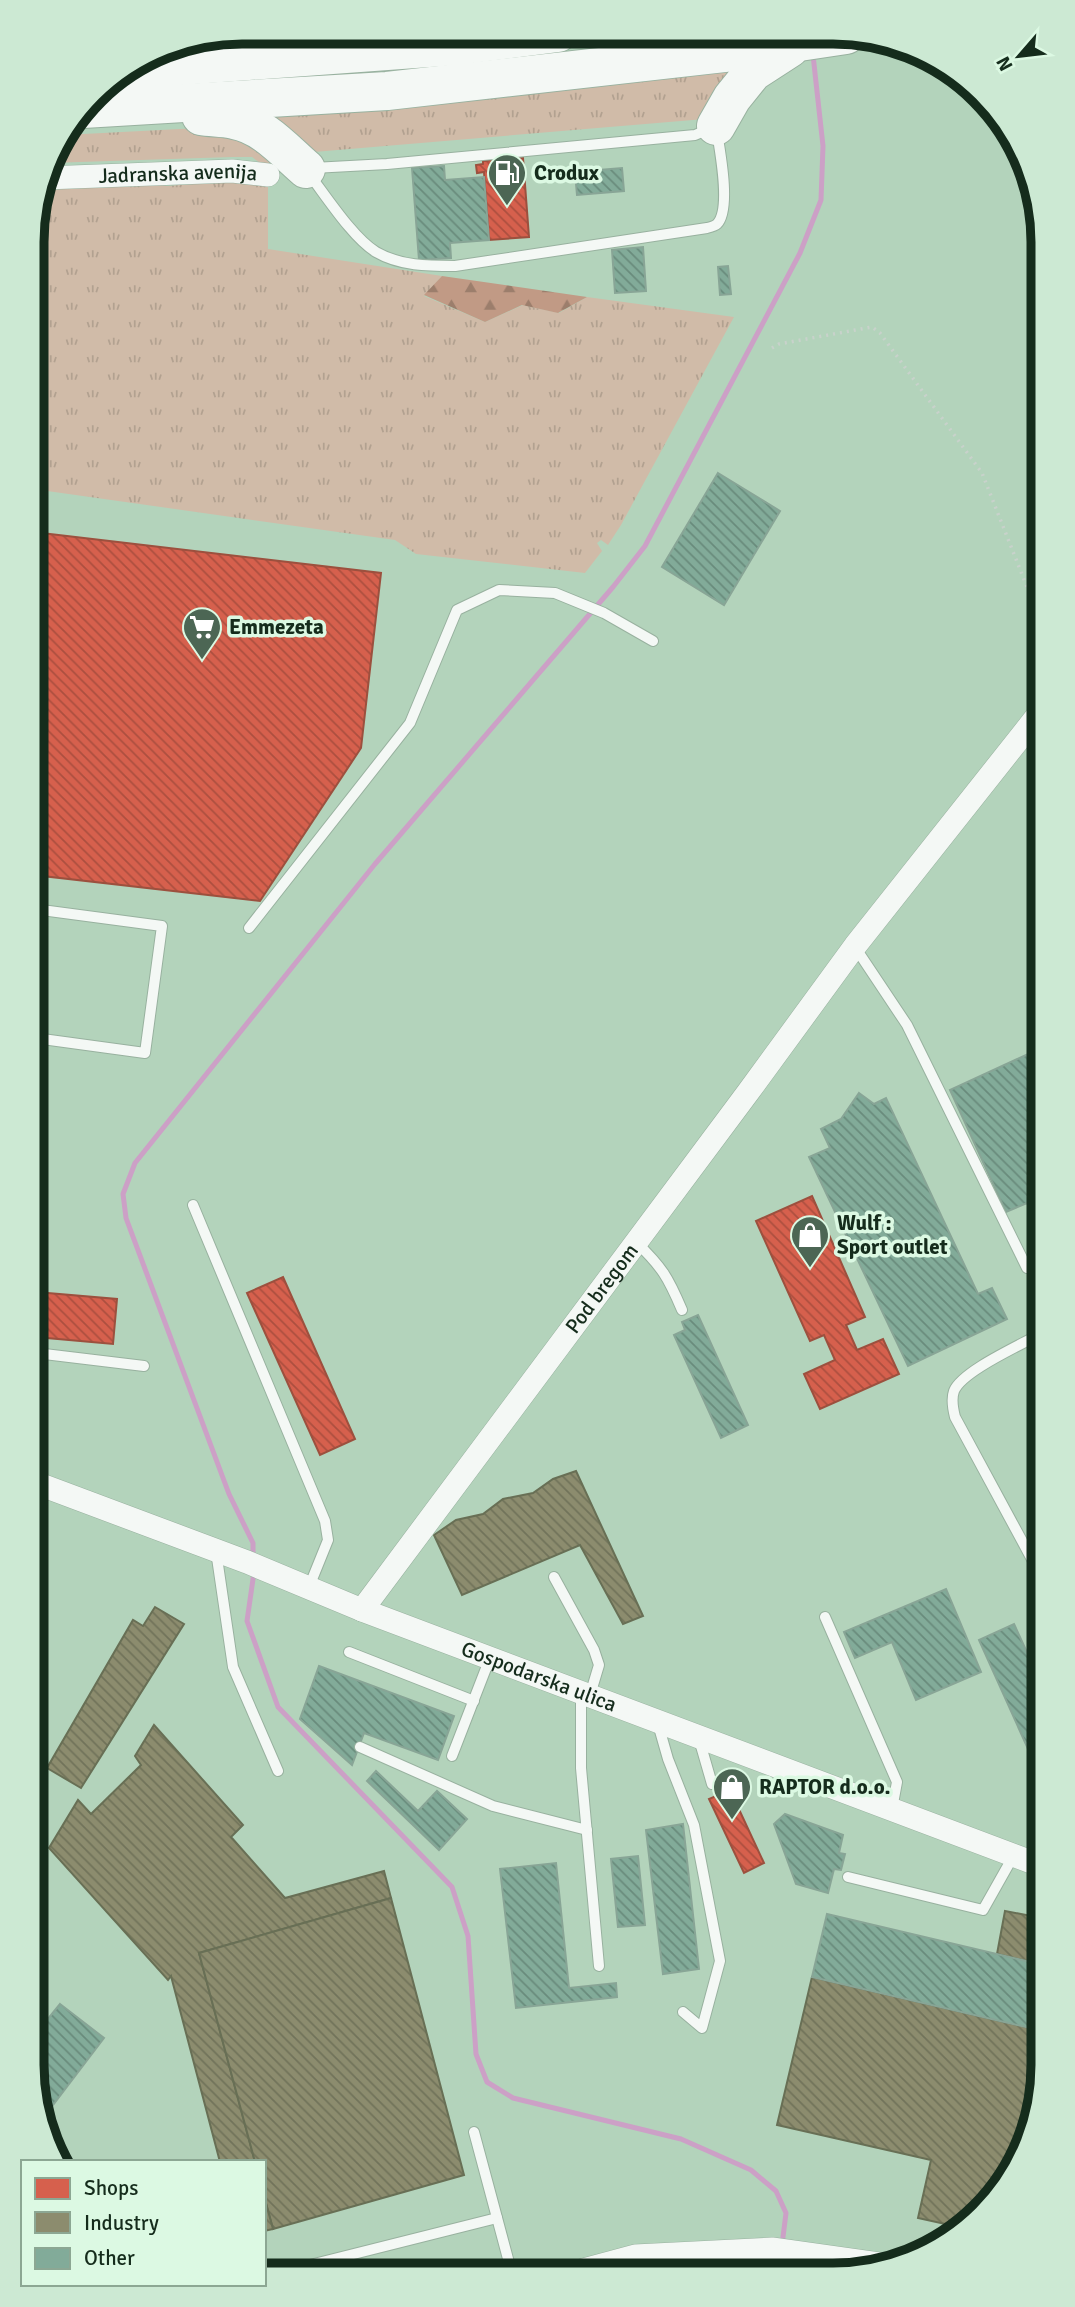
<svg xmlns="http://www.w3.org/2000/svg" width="1075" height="2307" font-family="Signika,sans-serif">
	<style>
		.grass { fill: url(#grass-tufts) }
		.forest { fill: url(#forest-firs) }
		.shops { fill: url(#shops-back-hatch); stroke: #9c503e; stroke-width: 2 }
		.industry { fill: url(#industry-back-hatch); stroke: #686f55; stroke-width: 2 }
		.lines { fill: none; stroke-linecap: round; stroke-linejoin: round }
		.stream { stroke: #cca0c6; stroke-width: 5 }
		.building { fill: url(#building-back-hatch); stroke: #88a596; stroke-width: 2 }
		.service-casing { stroke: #98b19f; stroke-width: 12 }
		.minor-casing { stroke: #98b19f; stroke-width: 24 }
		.motorway-casing { stroke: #98b19f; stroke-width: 40 }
		.path { stroke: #c8d2cb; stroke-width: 3.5; stroke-dasharray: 2 5; stroke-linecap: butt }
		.service { stroke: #f4f8f5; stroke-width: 10 }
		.minor { stroke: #f4f8f5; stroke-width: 23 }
		.motorway { stroke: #f4f8f5; stroke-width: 38 }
		.labels { text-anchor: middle; stroke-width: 7; stroke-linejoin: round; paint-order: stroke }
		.poi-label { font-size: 21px; font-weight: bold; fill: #152c1c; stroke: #dcf9e3; text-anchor: start }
		.street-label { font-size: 21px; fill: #152c1c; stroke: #dcf9e3 }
		.rim { fill: none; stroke: #152c1c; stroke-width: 9 }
	</style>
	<defs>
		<pattern id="grass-tufts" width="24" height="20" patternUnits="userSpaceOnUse" patternTransform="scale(1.75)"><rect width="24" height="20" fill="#d0bba8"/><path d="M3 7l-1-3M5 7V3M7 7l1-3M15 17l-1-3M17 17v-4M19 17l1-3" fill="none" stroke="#b2a190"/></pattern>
		<pattern id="forest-firs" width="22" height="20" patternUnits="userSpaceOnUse" patternTransform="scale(1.75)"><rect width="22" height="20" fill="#c19a85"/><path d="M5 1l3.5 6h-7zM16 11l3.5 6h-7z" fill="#9c7e6c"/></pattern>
		<pattern id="shops-back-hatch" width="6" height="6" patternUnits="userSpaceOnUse" patternTransform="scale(1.75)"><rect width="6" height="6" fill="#d6604d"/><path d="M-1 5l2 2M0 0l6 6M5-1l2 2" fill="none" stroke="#ac4f3f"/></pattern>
		<pattern id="industry-back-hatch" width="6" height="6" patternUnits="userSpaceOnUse" patternTransform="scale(1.75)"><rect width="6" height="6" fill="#8c8c6e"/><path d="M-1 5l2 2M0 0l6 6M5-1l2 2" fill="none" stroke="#71735a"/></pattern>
		<pattern id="building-back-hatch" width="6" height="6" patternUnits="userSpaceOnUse" patternTransform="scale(1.75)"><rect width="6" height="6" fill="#82ab99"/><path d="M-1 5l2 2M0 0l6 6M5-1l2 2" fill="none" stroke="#698b7c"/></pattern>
	</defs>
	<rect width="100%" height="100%" fill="#b3d3bb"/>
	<!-- grass -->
	<g class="grass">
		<polygon points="731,70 705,119 302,153 267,117"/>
		<polygon points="199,128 246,138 272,164 264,166 252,157 232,157 49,163 53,148 64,135"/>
		<polygon points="230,181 261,182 268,187 268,249 442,276 424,296 485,322 523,305 559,313 587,297 734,317 621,525 608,545 601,540 597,543 602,551 585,573 416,554 395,540 33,489 32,227 42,191 125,183 148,182 167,186"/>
	</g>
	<!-- forest -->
	<polygon class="forest" points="442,276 587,297 558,313 522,305 485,322 424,295"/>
	<!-- shops -->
	<g class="shops">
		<polygon points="523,158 529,237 489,240 484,172 477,173 476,165 483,164 483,161"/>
		<polygon points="33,532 381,573 361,748 260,901 34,875"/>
		<polygon points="812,1196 865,1317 846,1325 857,1350 883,1339 899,1374 820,1409 804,1374 835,1360 824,1335 810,1341 756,1221"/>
		<polygon points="283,1277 355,1439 320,1455 247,1293"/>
		<polygon points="36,1292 117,1299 113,1344 36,1337"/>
		<polygon points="730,1790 764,1863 744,1873 709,1799"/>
	</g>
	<!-- industry -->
	<g class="industry">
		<polygon points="576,1471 643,1616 623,1624 580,1545 462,1595 434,1535 456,1520 483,1514 503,1499 533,1493 553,1479"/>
		<polygon points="155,1607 184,1624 81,1788 47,1768 133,1620 143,1626"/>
		<polygon points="154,1725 243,1825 231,1837 285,1898 384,1871 391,1898 199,1953 255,2162 220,2162 171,1976 168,1980 49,1848 78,1800 91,1814 141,1765 135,1756"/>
		<polygon points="391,1898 464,2175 273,2229 264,2196 264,2162 255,2162 199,1953"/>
		<polygon points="1005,1911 1042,1918 1043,1965 997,1954"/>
		<polygon points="812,1977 1043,2031 1043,2080 1028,2146 1000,2194 963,2228 918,2218 931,2160 777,2125"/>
		<polygon points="264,2196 273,2229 264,2231"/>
	</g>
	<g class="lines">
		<!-- stream -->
		<g class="stream">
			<polyline points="253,1559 253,1543 229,1494 126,1218 123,1194 135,1163 375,864 613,587 645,546 800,253 821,200 823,146 813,55"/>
			<polyline points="254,1572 247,1621 278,1707 452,1887 468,1936 476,2054 487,2082 513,2098 681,2139 751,2170 776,2191 786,2213 782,2245"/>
			<polyline points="779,2269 781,2255"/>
		</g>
	</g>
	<!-- building -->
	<g class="building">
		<polygon points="444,166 445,180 484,177 489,240 450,243 451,258 419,260 412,168"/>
		<polygon points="622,168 624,191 577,195 575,172"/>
		<polygon points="643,247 646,291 615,293 612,250"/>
		<polygon points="728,266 731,294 720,295 718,267"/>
		<polygon points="718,473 780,511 724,605 662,567"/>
		<polygon points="1039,1049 1040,1231 1027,1203 1006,1212 950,1090"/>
		<polygon points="859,1093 874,1104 886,1098 978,1294 992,1288 1007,1319 908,1366 809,1157 830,1148 821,1129 841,1119"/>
		<polygon points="698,1315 748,1425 721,1438 674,1335 685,1330 682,1322"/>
		<polygon points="946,1589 981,1672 916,1700 892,1642 855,1658 844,1632"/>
		<polygon points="1014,1624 1042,1685 1042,1780 979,1640"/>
		<polygon points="319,1666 454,1716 438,1760 364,1733 352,1765 300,1719"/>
		<polygon points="376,1771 418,1811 437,1791 467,1819 439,1850 367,1781"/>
		<polygon points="785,1814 843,1835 839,1853 845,1854 841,1870 834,1869 828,1893 796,1884 774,1824"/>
		<polygon points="683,1824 699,1969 663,1974 646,1830"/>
		<polygon points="638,1856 645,1925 618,1927 611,1859"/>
		<polygon points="556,1863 569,1988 616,1983 617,1997 516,2008 500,1869"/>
		<polygon points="827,1914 1043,1965 1043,2031 812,1977"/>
		<polygon points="60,2004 104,2038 40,2122 38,2031"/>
	</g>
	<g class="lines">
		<defs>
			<g id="service">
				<path d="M 309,174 C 326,196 353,238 376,252 C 400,266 428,266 455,266 L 707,228 C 711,227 715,226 717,224 C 732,209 719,146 716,126 L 695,135 L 387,164 L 313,168"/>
				<polyline points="34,909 162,926 145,1053 35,1038"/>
				<polyline points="249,928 410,723 457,610 499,590 555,593 604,613 653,641"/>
				<polyline points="855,947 907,1025 1027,1268"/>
				<polyline points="193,1205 325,1521 328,1540 309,1587"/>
				<path d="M 636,1242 C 662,1267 668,1277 682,1310"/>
				<path d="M 1040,1334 C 1021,1345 962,1371 954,1391 C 951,1399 953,1409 955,1417 L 1041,1576"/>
				<polyline points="36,1353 144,1366"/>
				<polyline points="216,1551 233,1667 278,1771"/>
				<polyline points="554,1577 594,1650 599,1665 590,1695"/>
				<polyline points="825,1617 897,1782 892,1809"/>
				<polyline points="349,1652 474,1701"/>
				<polyline points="581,1692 581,1768 599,1966"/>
				<polyline points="658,1724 668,1759 694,1825 720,1961 702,2028 683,2012"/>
				<polyline points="699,1739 712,1784"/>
				<polyline points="360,1747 493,1806 587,1830"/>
				<polyline points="452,1756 490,1658"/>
				<polyline points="1023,1859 1042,1848"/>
				<polyline points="848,1877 983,1910 1014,1855"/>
				<polyline points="474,2132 511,2270"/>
				<polyline points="286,2271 497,2218"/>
			</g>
			<g id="minor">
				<path id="s1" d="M 45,178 L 232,171 L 268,175"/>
				<path id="s2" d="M 36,1483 L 247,1562 L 362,1610 L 1042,1866"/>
				<path id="s3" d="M 362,1610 L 749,1091 L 855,946 L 1038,715"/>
				<polyline points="583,2270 635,2256 772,2249 893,2266"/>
			</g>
			<g id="motorway">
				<polyline points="125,70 456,46 558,33"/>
				<polyline points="83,109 387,91 733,52 846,35"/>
				<path d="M 201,116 C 212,118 223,117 234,120 C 263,125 284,150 306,169"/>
				<polyline points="716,126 732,98 753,72 790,48"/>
			</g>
		</defs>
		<!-- service casing -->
		<use href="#service" class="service-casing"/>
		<!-- minor casing -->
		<use href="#minor" class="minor-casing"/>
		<!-- motorway casing -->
		<use href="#motorway" class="motorway-casing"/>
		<!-- path -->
		<polyline class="path" points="772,348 779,344 872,327 880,333 982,473 1038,615"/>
		<!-- service -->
		<use href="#service" class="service"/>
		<!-- minor -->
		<use href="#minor" class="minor"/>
		<!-- motorway -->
		<use href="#motorway" class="motorway"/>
	</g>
	<!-- icons -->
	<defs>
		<symbol id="fuel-pin" viewBox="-11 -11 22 30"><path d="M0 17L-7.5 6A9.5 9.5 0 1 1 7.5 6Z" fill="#4c6654" stroke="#dcf9e3"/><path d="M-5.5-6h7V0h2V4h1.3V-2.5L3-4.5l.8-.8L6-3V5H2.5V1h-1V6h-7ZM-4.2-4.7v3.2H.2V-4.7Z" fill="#fff"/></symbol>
		<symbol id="supermarket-pin" viewBox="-11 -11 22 30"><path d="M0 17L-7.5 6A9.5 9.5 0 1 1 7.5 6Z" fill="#4c6654" stroke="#dcf9e3"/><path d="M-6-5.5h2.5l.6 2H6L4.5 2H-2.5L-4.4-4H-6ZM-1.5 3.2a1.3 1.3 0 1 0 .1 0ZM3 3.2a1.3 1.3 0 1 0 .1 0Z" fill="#fff"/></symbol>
		<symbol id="shop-pin" viewBox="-11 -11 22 30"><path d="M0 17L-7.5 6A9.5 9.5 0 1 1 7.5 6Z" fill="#4c6654" stroke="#dcf9e3"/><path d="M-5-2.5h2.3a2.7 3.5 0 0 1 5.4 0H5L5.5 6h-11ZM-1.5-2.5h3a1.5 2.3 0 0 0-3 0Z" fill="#fff"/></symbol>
	</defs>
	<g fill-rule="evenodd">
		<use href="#fuel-pin" x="485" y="151" width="44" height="60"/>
		<use href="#supermarket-pin" x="180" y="605" width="44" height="60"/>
		<use href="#shop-pin" x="788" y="1213" width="44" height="60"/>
		<use href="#shop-pin" x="710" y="1765" width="44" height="60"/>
	</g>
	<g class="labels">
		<!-- poi labels -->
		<g class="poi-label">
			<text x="534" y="180">Crodux</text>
			<text x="229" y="634">Emmezeta</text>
			<text x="837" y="1230">Wulf :<tspan x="837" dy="24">Sport outlet</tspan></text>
			<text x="759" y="1794">RAPTOR d.o.o.</text>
		</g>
		<!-- street labels -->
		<g class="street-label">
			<text dy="7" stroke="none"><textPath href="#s1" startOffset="133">Jadranska avenija</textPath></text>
			<text dy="7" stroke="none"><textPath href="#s3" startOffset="401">Pod bregom</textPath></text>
			<text dy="7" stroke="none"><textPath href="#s2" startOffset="539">Gospodarska ulica</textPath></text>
		</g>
	</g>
	<!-- crop -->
	<path d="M0 0H1075V2307H0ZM242 44H833A198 198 0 0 1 1031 242V2065A198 198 0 0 1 833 2263H242A198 198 0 0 1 44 2065V242A198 198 0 0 1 242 44Z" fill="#cce9d3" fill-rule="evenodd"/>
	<path class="rim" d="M242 44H833A198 198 0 0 1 1031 242V2065A198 198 0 0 1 833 2263H242A198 198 0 0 1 44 2065V242A198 198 0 0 1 242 44Z"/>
	<!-- legend -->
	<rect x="21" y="2160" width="245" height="126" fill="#dcf9e3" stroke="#8ca793" stroke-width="2"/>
	<rect x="35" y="2178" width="35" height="21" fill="#d6604d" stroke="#8ca793" stroke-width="2"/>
	<text x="84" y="2195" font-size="21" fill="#152c1c">Shops</text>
	<rect x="35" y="2212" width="35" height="21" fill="#8c8c6e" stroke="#8ca793" stroke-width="2"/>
	<text x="84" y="2230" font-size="21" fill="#152c1c">Industry</text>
	<rect x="35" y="2248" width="35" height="21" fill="#82ab99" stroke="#8ca793" stroke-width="2"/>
	<text x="84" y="2265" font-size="21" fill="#152c1c">Other</text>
	<!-- north arrow -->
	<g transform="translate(1019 56) rotate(242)" stroke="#dcf9e3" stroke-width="5" paint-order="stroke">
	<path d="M0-5L12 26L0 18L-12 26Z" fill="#152c1c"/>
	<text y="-10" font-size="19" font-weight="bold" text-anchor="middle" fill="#152c1c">N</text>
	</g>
</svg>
